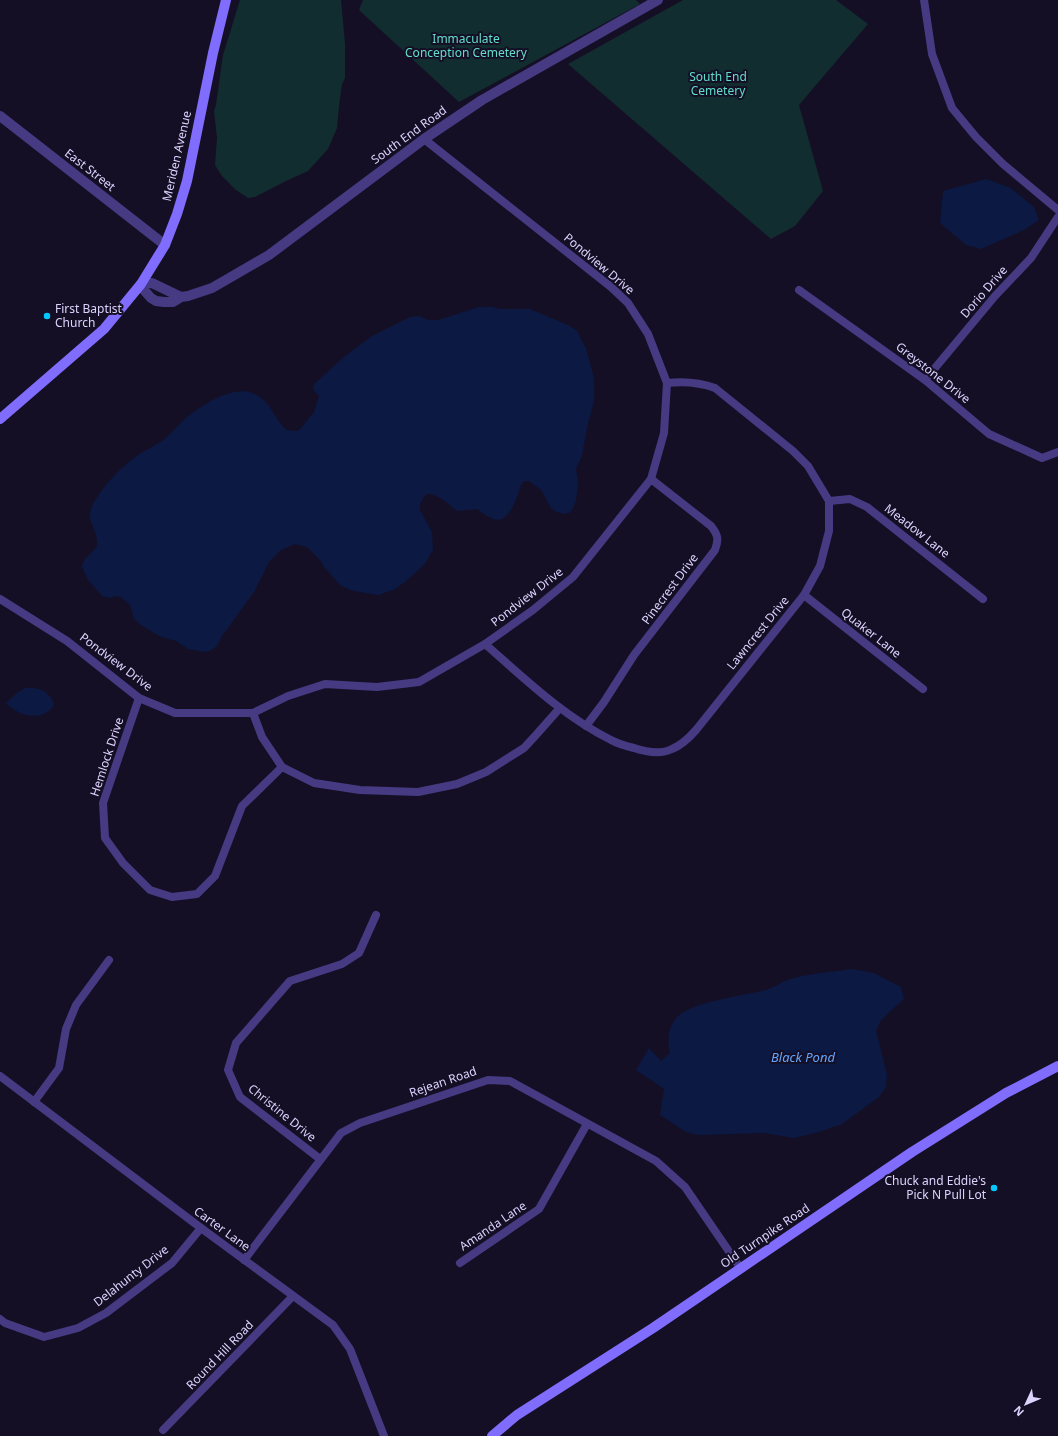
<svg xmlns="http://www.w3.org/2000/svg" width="1058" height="1436" font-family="'Noto Sans',sans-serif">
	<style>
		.green { fill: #122d2f }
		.water { fill: #0b1943 }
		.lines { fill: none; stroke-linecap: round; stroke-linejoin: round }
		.minor { stroke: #463b83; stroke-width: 8 }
		.tertiary { stroke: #463b83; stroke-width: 10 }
		.secondary { stroke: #806dfd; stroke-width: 10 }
		.poi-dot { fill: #04c7fb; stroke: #150f25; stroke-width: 1.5 }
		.labels { text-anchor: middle; stroke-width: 4; stroke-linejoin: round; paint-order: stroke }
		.park-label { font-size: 12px; fill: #60decc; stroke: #150f25 }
		.street-label { font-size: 12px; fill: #ddd4fe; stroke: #150f25 }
		.poi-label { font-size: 12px; fill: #ddd4fe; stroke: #150f25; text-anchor: start }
		.water-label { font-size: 13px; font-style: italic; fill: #64a5fd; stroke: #150f25 }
	</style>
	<rect width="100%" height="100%" fill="#150f25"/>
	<!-- green -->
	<g class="green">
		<polygon points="240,0 341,0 345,44 345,78 342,84 339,106 337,128 328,149 308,171 286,181 255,197 248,198 236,190 222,176 215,165 217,138 214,111 216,105 223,55"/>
		<polygon points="363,0 636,0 640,4 459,102 359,10"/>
		<polygon points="683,0 836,0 868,24 799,105 823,191 795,226 771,239 568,64"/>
	</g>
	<!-- water -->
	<g class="water">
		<polygon points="986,179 1011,188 1034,207 1039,220 1024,230 981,249 966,245 940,223 943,191"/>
		<path d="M 479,307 L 492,307 L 501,309 L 530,309 L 570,326 L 577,331 L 586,348 L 594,378 L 594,401 L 587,428 L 582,456 L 576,469 L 578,483 L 576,501 L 572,510 L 569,513 L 564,514 L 555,511 L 551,508 L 541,490 L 529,481 L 524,481 L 521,485 C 517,496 510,525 493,519 C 487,517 482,512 477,509 L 457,511 C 448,504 438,493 426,494 L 420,504 L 420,510 L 432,532 L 433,550 L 424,565 L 405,582 L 395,589 L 379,595 L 353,591 L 341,586 L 325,568 L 320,560 L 307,547 L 295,544 L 281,550 L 269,562 L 254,592 L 222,636 L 217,646 L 210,651 L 205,652 L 188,649 L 176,641 L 159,636 L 141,625 L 134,619 L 130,605 L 121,597 L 115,596 L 110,598 L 102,596 L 88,580 L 82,567 C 84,555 96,553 97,544 C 98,528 84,520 93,504 C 105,483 122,466 141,453 C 148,449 155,445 162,441 C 171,434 178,425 186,418 C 202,405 232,385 252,393 C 273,401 272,418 287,430 L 297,431 L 301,428 L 314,412 L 319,396 L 313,389 L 314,384 L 345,356 L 372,336 L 410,317 L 419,316 L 428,320 L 438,320 Z"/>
		<path d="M 25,688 C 39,687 50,691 54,705 C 43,723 18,716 6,703 L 17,693 Z"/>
		<path d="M 852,969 L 874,973 L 901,987 L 904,999 L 881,1020 L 876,1031 L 887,1075 L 886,1087 L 879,1097 L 842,1124 L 819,1132 L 794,1138 L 764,1133 L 698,1135 L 686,1132 L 660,1115 L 664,1089 L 636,1070 L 649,1048 L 661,1061 L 670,1053 C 667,1040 668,1026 678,1016 C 695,1001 743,996 766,990 C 775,987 784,980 794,978 C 813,973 833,972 852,969 Z"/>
	</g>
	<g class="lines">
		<!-- minor -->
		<g class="minor">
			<polyline points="924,0 932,54 952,108 976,137 1003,164 1058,210"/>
			<polyline points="799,290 925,380 989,434 1042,458 1058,452"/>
			<polyline points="925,380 995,296 1031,258 1058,217"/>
			<polyline points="829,501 850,499 867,507 983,599"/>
			<polyline points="804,595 923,689"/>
			<polyline points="0,599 67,641 139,698 175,713 253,713 288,696 325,684 377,687 419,682 485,644 533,610 573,577 651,479 664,433 667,383 648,334 628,303 611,287 424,139"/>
			<path d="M 485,644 C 525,679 563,716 611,740 C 618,744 626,746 634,748 C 646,752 660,755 672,749 C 682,745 689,738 696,730 L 804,595 L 820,566 L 829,531 L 829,501 L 808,466 L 793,451 L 715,388 C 699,382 685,381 667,383"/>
			<polyline points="139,698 103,803 105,838 123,863 150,890 172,897 197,894 215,876 242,806 282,767"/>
			<polyline points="253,713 262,737 282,767 314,783 360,790 418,792 457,784 486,772 524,748 536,735 559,709"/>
			<path d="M 586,726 L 604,702 L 634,655 L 715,550 C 719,539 718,535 711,526 L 651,479"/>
			<polyline points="0,1076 201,1228 333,1325 350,1349 384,1436"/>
			<polyline points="34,1102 59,1068 66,1029 76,1005 109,960"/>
			<polyline points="320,1159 240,1097 228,1070 236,1043 290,981 342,964 359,953 376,915"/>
			<polyline points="244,1260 341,1133 360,1123 488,1080 510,1081 656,1161 685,1187 741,1269"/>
			<polyline points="460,1263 539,1209 587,1124"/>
			<polyline points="0,1319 5,1323 44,1337 78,1328 106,1313 172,1263 201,1228"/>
			<polyline points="163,1430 293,1296"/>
		</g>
		<!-- tertiary -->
		<g class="tertiary">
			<polyline points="0,116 165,245"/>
			<polyline points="181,297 152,283 141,284 143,289 151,298 156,301 164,302 173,302 181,297 188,296 212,288 269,255 424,139 482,100 658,0"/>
		</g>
		<!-- secondary -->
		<g class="secondary">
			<polyline points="0,419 104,329 141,284 165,245 177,214 187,181 213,53 226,0"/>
			<polyline points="492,1436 517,1415 653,1328 912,1152 1006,1093 1058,1066"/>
		</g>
	</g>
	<!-- markers -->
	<g class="poi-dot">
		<circle cx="47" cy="316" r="4"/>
		<circle cx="994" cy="1188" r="4"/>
	</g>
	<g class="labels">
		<!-- park labels -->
		<g class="park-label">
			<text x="466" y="43">Immaculate<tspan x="466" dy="14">Conception Cemetery</tspan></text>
			<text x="718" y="81">South End<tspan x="718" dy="14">Cemetery</tspan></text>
		</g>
		<!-- street labels -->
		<g class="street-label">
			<text transform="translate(409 135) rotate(-36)" y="4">South End Road</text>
			<text transform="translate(177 156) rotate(-77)" y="4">Meriden Avenue</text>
			<text transform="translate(90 170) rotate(38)" y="4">East Street</text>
			<text transform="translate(599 264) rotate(40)" y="4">Pondview Drive</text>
			<text transform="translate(984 292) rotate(-49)" y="4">Dorio Drive</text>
			<text transform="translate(933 373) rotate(38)" y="4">Greystone Drive</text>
			<text transform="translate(917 531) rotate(38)" y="4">Meadow Lane</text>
			<text transform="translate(670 589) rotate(-53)" y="4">Pinecrest Drive</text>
			<text transform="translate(527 597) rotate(-38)" y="4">Pondview Drive</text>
			<text transform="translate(758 633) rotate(-51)" y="4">Lawncrest Drive</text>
			<text transform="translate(871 633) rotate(38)" y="4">Quaker Lane</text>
			<text transform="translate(116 662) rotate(37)" y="4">Pondview Drive</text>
			<text transform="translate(107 757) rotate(-72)" y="4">Hemlock Drive</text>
			<text transform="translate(443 1082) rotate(-19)" y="4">Rejean Road</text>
			<text transform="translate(282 1113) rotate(39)" y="4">Christine Drive</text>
			<text transform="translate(493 1226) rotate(-34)" y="4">Amanda Lane</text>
			<text transform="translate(222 1229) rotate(36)" y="4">Carter Lane</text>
			<text transform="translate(765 1236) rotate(-34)" y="4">Old Turnpike Road</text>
			<text transform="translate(131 1276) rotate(-38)" y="4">Delahunty Drive</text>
			<text transform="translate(220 1355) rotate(-46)" y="4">Round Hill Road</text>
		</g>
		<!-- poi labels -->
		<g class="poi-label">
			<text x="55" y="313">First Baptist<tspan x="55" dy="14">Church</tspan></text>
			<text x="986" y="1185" text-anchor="end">Chuck and Eddie's<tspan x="986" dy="14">Pick N Pull Lot</tspan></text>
		</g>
		<!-- water labels -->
		<g class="water-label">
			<text x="803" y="1062">Black Pond</text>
		</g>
	</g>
	<!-- north arrow -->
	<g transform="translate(1026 1404) rotate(226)" stroke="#150f25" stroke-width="3" paint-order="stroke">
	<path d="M0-3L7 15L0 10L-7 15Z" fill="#ddd4fe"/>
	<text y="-6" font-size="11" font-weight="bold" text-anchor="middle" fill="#ddd4fe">N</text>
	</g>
</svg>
